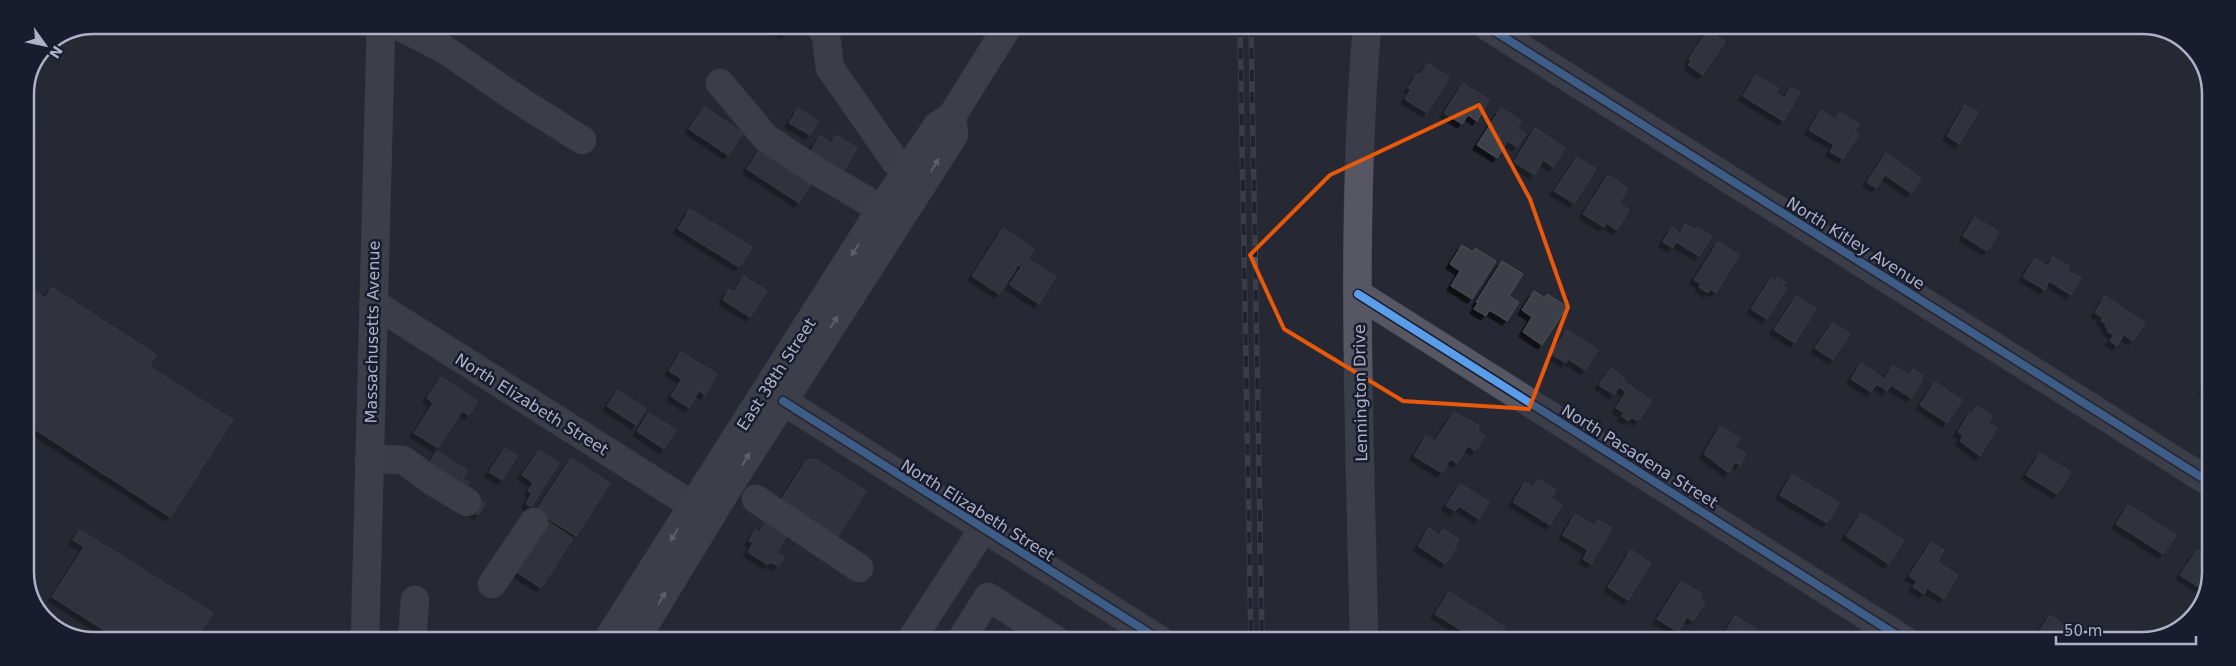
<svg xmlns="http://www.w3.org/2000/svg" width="2236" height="666" font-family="'DejaVu Sans',sans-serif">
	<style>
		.building { fill: #3d3f4a; stroke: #4e4f5c; filter: url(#shadow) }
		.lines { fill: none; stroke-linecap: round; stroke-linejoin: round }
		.minor-casing { stroke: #42444c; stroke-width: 29 }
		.major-casing { stroke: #434550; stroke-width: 29 }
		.minor { stroke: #565762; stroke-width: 28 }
		.major { stroke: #585a64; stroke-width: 28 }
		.rail-casing { stroke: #55565f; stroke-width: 5.5 }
		.rail { stroke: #191c2e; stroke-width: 4; stroke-dasharray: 11; stroke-linecap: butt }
		.cycleway-casing { stroke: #191c2e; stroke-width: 11 }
		.cycleway { stroke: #5a9eea; stroke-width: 8 }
		.oneway { fill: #9ea0b2 }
		.marked { fill: none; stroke: #e8590c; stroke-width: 4; stroke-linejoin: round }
		.labels { text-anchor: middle; stroke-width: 5; stroke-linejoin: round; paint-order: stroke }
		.street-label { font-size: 16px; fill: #afb1c6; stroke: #191c2e }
		.rim { fill: none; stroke: #afb1c6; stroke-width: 2.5 }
	</style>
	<defs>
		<filter id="shadow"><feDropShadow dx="-4.5" dy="4.5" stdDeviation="0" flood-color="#0009"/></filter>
	</defs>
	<rect width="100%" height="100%" fill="#262833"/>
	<!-- building -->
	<g class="building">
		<polygon points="771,26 792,26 786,35"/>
		<polygon points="1708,30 1725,42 1703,75 1688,65 1691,61 1689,59"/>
		<polygon points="1428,63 1449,77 1427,113 1405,99 1411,89 1408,88 1418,73 1420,75"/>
		<polygon points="1756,75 1778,88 1776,93 1784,98 1791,87 1800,93 1783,121 1743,96"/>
		<polygon points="1463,83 1489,100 1477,121 1468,115 1462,124 1444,113"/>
		<polygon points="1965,105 1978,112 1959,144 1947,136"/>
		<polygon points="704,107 743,133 728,155 689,129"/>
		<polygon points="798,108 819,121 810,135 789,123"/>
		<polygon points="1501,108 1521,121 1517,128 1526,134 1517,147 1508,141 1497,158 1477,145"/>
		<polygon points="1821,110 1835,119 1839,112 1859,124 1855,131 1859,134 1843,159 1830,152 1834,145 1809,130"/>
		<polygon points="1535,128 1565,148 1553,167 1543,160 1534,175 1514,162"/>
		<polygon points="820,135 831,143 836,135 857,148 841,175 827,166 829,162 811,151"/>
		<polygon points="760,149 812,183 799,203 747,169"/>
		<polygon points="1886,153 1921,178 1911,193 1885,175 1876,188 1867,182"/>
		<polygon points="1577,157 1596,169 1574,203 1554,191"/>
		<polygon points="1608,175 1628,188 1619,203 1629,210 1617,230 1606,223 1604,227 1583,214"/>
		<polygon points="690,209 752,247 739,267 678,229"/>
		<polygon points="1975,217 1999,232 1987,251 1963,236"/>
		<polygon points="1685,224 1695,230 1697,227 1712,236 1699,256 1676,242 1673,248 1663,242 1672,227 1680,233"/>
		<polygon points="1003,228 1034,249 1028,259 1056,277 1039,304 1010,285 1021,267 1018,265 999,294 972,276"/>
		<polygon points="1718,242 1739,255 1716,293 1710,289 1708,293 1699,287 1701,284 1694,280"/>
		<polygon points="1462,245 1473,252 1475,248 1496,261 1472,299 1451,286 1460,271 1450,264"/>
		<polygon points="2053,257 2069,266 2067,270 2081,278 2071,295 2049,281 2045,290 2023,277 2035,258 2048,266"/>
		<polygon points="1502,261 1523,274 1509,296 1519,302 1507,321 1489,310 1486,316 1474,309 1478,303 1476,302"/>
		<polygon points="744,276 767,291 750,317 723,300 729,289 734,292"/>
		<polygon points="1778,277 1785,282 1783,286 1787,288 1767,319 1751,309 1771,278 1775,281"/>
		<polygon points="25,285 45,298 52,287 156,355 149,366 233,420 170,517 25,423"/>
		<polygon points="1534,291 1545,298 1547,294 1567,307 1542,345 1523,332 1532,317 1522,310"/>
		<polygon points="1796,296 1816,309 1795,343 1774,330"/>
		<polygon points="2105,296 2145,323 2133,341 2124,335 2117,346 2110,341 2114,335 2108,332 2108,329 2105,326 2106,324 2101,321 2103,318 2095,313"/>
		<polygon points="1833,322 1850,334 1833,360 1815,348"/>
		<polygon points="1567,330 1598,350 1585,370 1568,359 1566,363 1551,354"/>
		<polygon points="681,352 717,374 705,395 699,391 689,408 671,396 682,379 669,371"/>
		<polygon points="1861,363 1884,379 1893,365 1909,375 1913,369 1923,376 1920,382 1921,383 1911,398 1891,385 1887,391 1877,384 1871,392 1851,379"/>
		<polygon points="1611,368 1625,378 1623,381 1652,401 1638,421 1631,417 1629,421 1621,416 1624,413 1616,408 1626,392 1619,387 1614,395 1599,385"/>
		<polygon points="441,377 478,401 469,415 462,411 438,448 414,433 433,403 427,398"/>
		<polygon points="2210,379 2210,394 2203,389"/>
		<polygon points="1935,382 1962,400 1947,423 1920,405"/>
		<polygon points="618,390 646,409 636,425 607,406"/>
		<polygon points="1977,406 1992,416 1988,423 1997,428 1980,456 1960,441 1963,436 1958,432 1970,412 1972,413"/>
		<polygon points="1454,412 1480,426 1477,431 1485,436 1475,451 1468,446 1457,463 1450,459 1442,473 1414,456 1426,436 1435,441"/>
		<polygon points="649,413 676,430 664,449 637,431"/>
		<polygon points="1720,426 1740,438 1735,447 1746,454 1740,465 1735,462 1729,473 1704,454"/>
		<polygon points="505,448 517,456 502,480 489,472"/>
		<polygon points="539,450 559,463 531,507 526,504 532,493 528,491 533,483 522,475"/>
		<polygon points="437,451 468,471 463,478 469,482 462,494 425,470"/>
		<polygon points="2040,453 2071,472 2057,494 2026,475"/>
		<polygon points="571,458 610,483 576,536 536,511"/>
		<polygon points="815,459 866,491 836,539 779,503 806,461"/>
		<polygon points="1792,474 1839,503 1827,523 1780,495"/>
		<polygon points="1538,479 1556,490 1551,498 1562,505 1550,525 1513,502 1525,482 1533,487"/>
		<polygon points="1460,484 1489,502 1479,519 1459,506 1455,511 1446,506"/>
		<polygon points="473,496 486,504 478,515 466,508"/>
		<polygon points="2128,505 2176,535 2163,554 2116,524"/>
		<polygon points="1861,513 1904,540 1889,564 1846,536"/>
		<polygon points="1575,514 1595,526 1598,520 1612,528 1591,564 1583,559 1588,550 1563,535"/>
		<polygon points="547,521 573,538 541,588 515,571"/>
		<polygon points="765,523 786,537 777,553 784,557 778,566 770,562 768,565 748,552 753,543 749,541 756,529 759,532"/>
		<polygon points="1429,528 1439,535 1443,529 1459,539 1455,545 1457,546 1445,564 1418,546"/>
		<polygon points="80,530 213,613 196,639 118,639 52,597 84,547 73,540"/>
		<polygon points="1931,542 1944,550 1937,562 1958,575 1944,599 1927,588 1924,594 1913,587 1917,581 1909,576"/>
		<polygon points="2205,544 2209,547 2209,575 2200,588 2180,575 2198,549 2200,551"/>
		<polygon points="1631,550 1651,563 1628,600 1608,587"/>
		<polygon points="1681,581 1702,594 1699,599 1705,602 1693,621 1687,617 1678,632 1657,619"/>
		<polygon points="1449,592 1505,627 1497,640 1477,640 1435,614"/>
		<polygon points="2050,615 2066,626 2056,641 2050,636 2047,641 2025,641 2030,634 2038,639 2042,632 2040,631"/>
		<polygon points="1735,616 1762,633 1758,641 1726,641 1722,638"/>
	</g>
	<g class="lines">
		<defs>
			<g id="minor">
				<polyline points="397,25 444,49 517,99 582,140"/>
				<polyline points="820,26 826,36 830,68 895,161 908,169"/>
				<polyline points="1488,27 2209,482"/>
				<polyline points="720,83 766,138 805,164 881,209"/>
				<polyline points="1358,294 1906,641"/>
				<polyline points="373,303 692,505"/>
				<polyline points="783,401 1160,640"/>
				<polyline points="369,459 403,460 432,481 467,502"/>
				<polyline points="756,499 859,568"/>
				<polyline points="492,584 534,522"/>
				<polyline points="412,639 415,600"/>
				<polyline points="911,640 983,529"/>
				<polyline points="961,640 988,597 1056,640"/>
				<path d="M 1364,640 C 1360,436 1350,230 1367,26"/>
			</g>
			<g id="major">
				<polyline points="365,639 381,25"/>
				<polyline points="608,639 881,209 937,126 952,116 1008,26"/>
				<polyline points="636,639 731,483 954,135 952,116"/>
			</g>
		</defs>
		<!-- minor casing -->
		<use href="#minor" class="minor-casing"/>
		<!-- major casing -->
		<use href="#major" class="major-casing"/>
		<!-- minor -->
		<use href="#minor" class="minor"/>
		<!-- major -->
		<use href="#major" class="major"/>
		<defs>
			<g id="rail">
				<polyline points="1240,26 1251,640"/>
				<polyline points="1251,26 1262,640"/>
			</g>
		</defs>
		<!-- rail casing -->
		<use href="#rail" class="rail-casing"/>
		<!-- rail -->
		<use href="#rail" class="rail"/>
		<defs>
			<g id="cycleway">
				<polyline points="1488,27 2209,482"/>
				<polyline points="1358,294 1906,641"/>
				<polyline points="783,401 1160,640"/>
			</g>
		</defs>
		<!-- cycleway casing -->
		<use href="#cycleway" class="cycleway-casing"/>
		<!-- cycleway -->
		<use href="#cycleway" class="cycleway"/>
	</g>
	<!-- one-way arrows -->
	<defs><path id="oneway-solid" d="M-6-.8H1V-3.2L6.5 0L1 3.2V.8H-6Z" transform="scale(1.25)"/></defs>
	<g class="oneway">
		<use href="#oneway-solid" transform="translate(935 165) rotate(-58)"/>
		<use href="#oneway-solid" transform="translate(855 250) rotate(123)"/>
		<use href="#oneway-solid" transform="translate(834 322) rotate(-57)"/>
		<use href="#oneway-solid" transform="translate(746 459) rotate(-58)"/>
		<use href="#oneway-solid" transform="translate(674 535) rotate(122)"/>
		<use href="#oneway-solid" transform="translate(662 598) rotate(-59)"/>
	</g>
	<!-- marked area -->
	<path d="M0 0H2236V666H0ZM 1479,105 L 1530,199 L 1568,307 L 1529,409 L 1403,401 L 1284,329 L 1250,255 L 1330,175 Z" fill="#262833" fill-opacity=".55" fill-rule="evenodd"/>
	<path class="marked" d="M 1479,105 L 1530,199 L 1568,307 L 1529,409 L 1403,401 L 1284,329 L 1250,255 L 1330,175 Z"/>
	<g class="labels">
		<!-- street labels -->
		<g class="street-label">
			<text transform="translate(1856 243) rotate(32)" y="6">North Kitley Avenue</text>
			<text transform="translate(372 332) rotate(-89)" y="6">Massachusetts Avenue</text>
			<text transform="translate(776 374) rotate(-57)" y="6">East 38th Street</text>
			<text transform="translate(1360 393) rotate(-91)" y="6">Lennington Drive</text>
			<text transform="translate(532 404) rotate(32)" y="6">North Elizabeth Street</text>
			<text transform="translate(1640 456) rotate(32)" y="6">North Pasadena Street</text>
			<text transform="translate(978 510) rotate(32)" y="6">North Elizabeth Street</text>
		</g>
	</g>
	<!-- crop -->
	<path d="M0 0H2236V666H0ZM94 34H2142A60 60 0 0 1 2202 94V572A60 60 0 0 1 2142 632H94A60 60 0 0 1 34 572V94A60 60 0 0 1 94 34Z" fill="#191c2e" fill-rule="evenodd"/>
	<path class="rim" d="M94 34H2142A60 60 0 0 1 2202 94V572A60 60 0 0 1 2142 632H94A60 60 0 0 1 34 572V94A60 60 0 0 1 94 34Z"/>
	<!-- north arrow -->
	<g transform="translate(45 45) rotate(123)" stroke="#191c2e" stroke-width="4" paint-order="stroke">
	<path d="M0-4L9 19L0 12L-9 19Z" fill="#afb1c6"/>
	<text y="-8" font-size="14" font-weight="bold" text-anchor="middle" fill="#afb1c6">N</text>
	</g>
	<!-- scale -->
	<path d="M2056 636v8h140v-8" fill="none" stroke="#afb1c6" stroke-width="2.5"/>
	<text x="2064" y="636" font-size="15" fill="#afb1c6" stroke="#191c2e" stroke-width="4" paint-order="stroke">50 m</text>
</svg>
